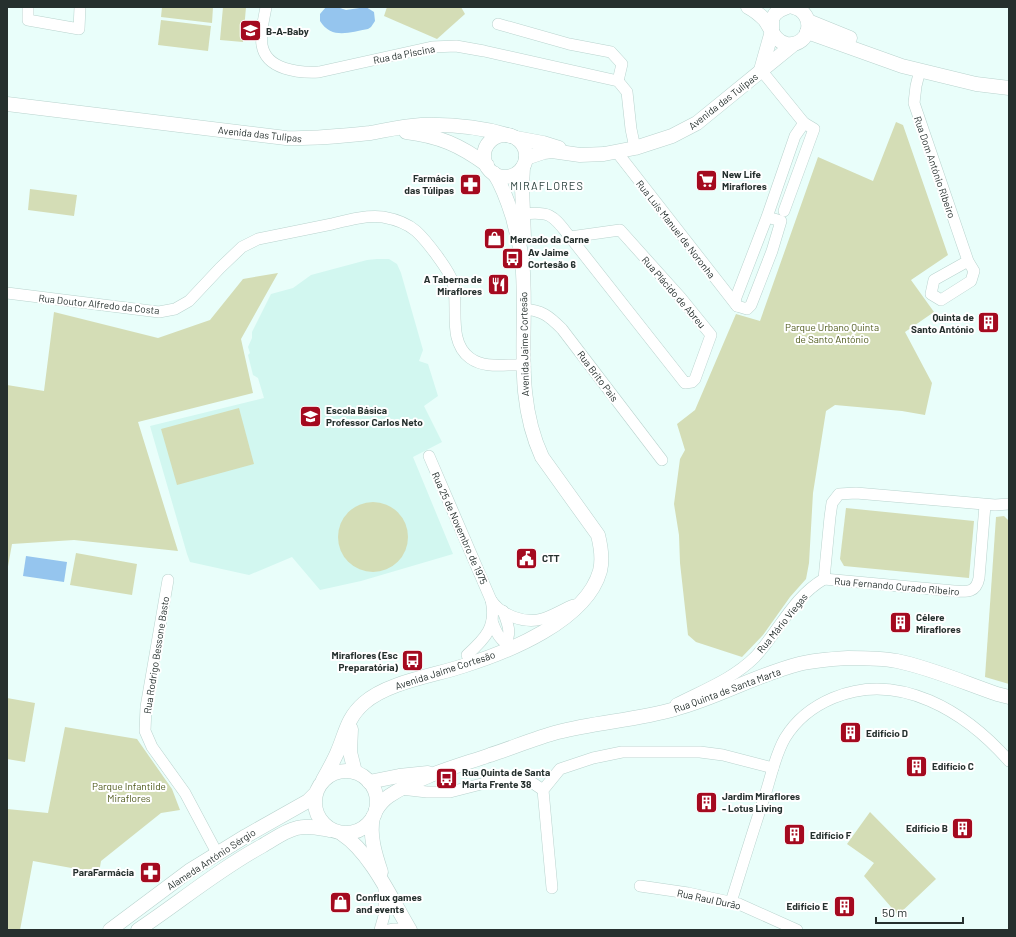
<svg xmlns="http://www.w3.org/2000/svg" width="1016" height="937" font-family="Barlow,sans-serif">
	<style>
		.built { fill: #d2f7f0 }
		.green { fill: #d4ddb6 }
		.water { fill: #95c5ee }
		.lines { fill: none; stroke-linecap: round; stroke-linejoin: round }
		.minor-casing { stroke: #b9d3ce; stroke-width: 12 }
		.tertiary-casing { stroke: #b9d3ce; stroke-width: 15 }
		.minor { stroke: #fff; stroke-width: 11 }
		.tertiary { stroke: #fff; stroke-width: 14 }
		.labels { text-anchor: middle; stroke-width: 4; stroke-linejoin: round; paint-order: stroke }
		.poi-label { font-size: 10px; font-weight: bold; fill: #26302e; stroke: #fff; text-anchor: start }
		.street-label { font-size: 10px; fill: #26302e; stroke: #fff }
		.park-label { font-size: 10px; fill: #4e591b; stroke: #fff }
		.neighbourhood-label { font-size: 11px; letter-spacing: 1px; fill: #2f4541; stroke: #fff }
	</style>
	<rect width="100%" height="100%" fill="#e9fefa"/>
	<!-- built -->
	<polygon class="built" points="377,259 389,259 397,264 401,273 423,350 419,361 428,364 438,396 424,406 442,442 413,457 453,554 361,581 320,590 292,557 249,575 190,562 187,554 150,426 264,398 258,378 253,375 248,355 250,353 248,347 252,338 252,332 271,294 293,288 311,275 367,260"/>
	<!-- green -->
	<g class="green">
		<polygon points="162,7 213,7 212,23 161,17"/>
		<polygon points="223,7 246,7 243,42 220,40"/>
		<polygon points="387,7 461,7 465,14 437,39 384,16"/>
		<polygon points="161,20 211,26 208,51 158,45"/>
		<polygon points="896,122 903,125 948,255 911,280 934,312 905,332 932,383 925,415 902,411 835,405 826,411 813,493 809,563 806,579 790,597 763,635 742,657 696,642 688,635 680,563 679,535 674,504 680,459 685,450 677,424 695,410 736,314 760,321 818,157 873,181"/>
		<polygon points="30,189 77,195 74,216 28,210"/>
		<polygon points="278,273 241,339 253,393 138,422 178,551 74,540 12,544 7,572 7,385 44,391 54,312 158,338 210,320 243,279"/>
		<polygon points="239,408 254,464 177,485 161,429"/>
		<circle cx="373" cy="537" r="35"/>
		<polygon points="846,508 974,521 969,578 844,566 840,559"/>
		<polygon points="1004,516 1008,520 1009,522 1009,684 985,677 996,517"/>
		<polygon points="76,553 137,564 132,595 70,585"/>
		<polygon points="7,698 35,703 25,762 7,759"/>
		<polygon points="65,727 137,739 172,789 180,810 161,813 101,861 99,873 33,861 20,930 7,930 7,809 48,813"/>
		<polygon points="870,812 936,879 898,915 864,876 874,863 847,844"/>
	</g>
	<!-- water -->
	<g class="water">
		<path d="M 326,7 L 337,7 L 346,10 L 366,7 L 374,12 L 375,21 L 371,27 L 368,29 C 350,32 332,40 320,21 L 320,14 Z"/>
		<polygon points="26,556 67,562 64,582 23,576"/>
	</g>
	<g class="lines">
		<defs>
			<g id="minor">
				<polyline points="28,7 28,20 79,29 80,7"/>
				<path d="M 266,7 C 264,19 260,32 262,45 C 266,70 299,73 319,72 L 432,47 L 456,46 L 484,51 L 618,81 L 627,92 L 631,129 L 635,148"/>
				<polyline points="498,24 569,44 611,52 622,64 618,81"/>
				<polyline points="761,70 804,123 795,136 767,217 735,300 737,306 747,309 751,305 772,251 781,221 767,217"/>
				<polyline points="920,70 916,86 914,103 968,261 934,280 931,294 941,300 971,281 974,271 968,261"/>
				<polyline points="616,151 737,306"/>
				<polyline points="784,211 814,129 804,123"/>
				<path d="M 523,214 C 552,211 553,216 570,237 L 620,230 L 681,298 L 711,335 L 695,379 L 692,382 L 685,383 L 570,237"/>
				<path d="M 7,293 L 159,312 L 175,309 L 189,301 L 220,268 L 242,247 L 258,239 C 282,234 307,229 332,224 C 348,220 366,215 383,217 C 394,219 408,224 416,231 C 426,240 450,271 453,283 C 459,306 447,341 470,358 C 485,369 505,364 523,365"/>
				<path d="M 523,309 C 542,310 549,316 562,329 L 662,460"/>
				<path d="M 429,456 L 491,600 C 497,626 486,638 467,655"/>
				<polyline points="824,579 830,517 832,503 839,494 856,493 995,505 1009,504"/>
				<path d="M 824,579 L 954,591 C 967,592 976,593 979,578 L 985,505"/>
				<polyline points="168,580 146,707 145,731 152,747 185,793 217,853"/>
				<path d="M 491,600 C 501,615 524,624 542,619 C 553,616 563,609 574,605"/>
				<path d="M 503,611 C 510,629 511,632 504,651"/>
				<path d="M 492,621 C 496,632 500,642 512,646"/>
				<path d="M 676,704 C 703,690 733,679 755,657 C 779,631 793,597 824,579"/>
				<polyline points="401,789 427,792 450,792 501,779 524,777 543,790"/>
				<polyline points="640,886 688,893 739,904 797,930"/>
				<polyline points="552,888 543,790 560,769 593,758 622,752 700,752 723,755 773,768"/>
				<path d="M 731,902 C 742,867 753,831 765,795 C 771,777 775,755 785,738 C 796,720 814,706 833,698 C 899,670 966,712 1009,761"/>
				<polyline points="380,930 384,916 384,885"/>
				<polyline points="389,930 394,929 409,929"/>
			</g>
			<g id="tertiary">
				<path d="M 748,7 C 754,10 760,15 765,20 C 771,29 775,42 787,44 C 811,47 817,13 793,7"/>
				<polyline points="808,21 850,38"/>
				<polyline points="807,32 902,66 976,84 1009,88"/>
				<polyline points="761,70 772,31 772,19 775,14 780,10 787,7"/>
				<path d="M 7,104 L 286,138 C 314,139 342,136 370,133 C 387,130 404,126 421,125 C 452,124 482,127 511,136"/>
				<path d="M 406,132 C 439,136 460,145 487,165"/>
				<circle cx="505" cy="156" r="21"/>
				<polyline points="516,138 543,143 559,148"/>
				<polyline points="526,158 544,152 552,151 580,155 604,154 635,148 672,136 697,123 794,44"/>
				<polyline points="523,167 522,187 524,238"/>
				<polyline points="351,729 350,752 355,772"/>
				<circle cx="346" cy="802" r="31"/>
				<path d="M 323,780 C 328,771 333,762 337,753 C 346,733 346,719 364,703 C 388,682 433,676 463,666 C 508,652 586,621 600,571 C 603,559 601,547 598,535 L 542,457 C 512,392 529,327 522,259 C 520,245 516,231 513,218 C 508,202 503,187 494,173"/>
				<polyline points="369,782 399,776 428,773"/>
				<path d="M 376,810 C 380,804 383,800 389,796 C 417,777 458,766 490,755 C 512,748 535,738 558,732 C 597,722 637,720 675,709 C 717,698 756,675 799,664 C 815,660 831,659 848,658 C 864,658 881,658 897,661 C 931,668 965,683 997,694 L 1009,697"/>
				<path d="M 373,817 C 369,835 375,854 381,872"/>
				<path d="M 342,834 C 371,853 392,900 410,930"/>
				<polyline points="110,930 189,871 246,836 308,801 315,794"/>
				<path d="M 138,930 C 180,902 218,870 262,846 C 273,840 284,831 297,828 C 308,825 319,828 330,830"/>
			</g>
		</defs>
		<!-- minor casing -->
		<use href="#minor" class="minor-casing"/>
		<!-- tertiary casing -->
		<use href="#tertiary" class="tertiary-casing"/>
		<!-- minor -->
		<use href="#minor" class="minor"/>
		<!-- tertiary -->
		<use href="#tertiary" class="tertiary"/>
	</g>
	<!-- icons -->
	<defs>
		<symbol id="school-square" viewBox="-11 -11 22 22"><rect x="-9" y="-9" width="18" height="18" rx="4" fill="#a40a1f" stroke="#fff"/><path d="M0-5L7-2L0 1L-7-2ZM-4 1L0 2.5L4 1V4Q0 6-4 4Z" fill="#fff"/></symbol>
		<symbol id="supermarket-square" viewBox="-11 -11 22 22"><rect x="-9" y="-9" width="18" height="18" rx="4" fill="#a40a1f" stroke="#fff"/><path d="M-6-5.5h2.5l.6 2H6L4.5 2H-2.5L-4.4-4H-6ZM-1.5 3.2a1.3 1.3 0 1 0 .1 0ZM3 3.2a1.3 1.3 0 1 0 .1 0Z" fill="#fff"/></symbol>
		<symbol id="pharmacy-square" viewBox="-11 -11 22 22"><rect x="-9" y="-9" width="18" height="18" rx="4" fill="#a40a1f" stroke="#fff"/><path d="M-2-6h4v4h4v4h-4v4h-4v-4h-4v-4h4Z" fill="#fff"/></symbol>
		<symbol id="shop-square" viewBox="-11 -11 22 22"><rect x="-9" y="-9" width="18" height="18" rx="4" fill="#a40a1f" stroke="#fff"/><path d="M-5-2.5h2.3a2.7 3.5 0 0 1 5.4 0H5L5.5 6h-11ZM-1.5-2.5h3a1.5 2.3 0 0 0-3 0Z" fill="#fff"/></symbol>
		<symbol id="bus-square" viewBox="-11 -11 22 22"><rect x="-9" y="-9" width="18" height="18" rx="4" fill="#a40a1f" stroke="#fff"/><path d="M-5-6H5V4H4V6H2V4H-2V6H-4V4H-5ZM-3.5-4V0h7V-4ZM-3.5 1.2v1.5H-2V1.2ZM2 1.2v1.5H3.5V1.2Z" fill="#fff"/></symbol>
		<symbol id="restaurant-square" viewBox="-11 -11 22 22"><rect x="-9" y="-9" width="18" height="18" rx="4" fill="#a40a1f" stroke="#fff"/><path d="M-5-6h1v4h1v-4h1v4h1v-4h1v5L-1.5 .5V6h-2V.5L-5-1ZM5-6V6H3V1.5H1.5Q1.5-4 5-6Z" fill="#fff"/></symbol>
		<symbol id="building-square" viewBox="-11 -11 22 22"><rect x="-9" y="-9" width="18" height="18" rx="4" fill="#a40a1f" stroke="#fff"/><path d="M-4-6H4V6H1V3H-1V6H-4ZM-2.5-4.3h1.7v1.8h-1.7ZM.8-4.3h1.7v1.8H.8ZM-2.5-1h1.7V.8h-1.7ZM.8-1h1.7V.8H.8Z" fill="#fff"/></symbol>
		<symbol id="civic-square" viewBox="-11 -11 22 22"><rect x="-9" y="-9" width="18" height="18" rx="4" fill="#a40a1f" stroke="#fff"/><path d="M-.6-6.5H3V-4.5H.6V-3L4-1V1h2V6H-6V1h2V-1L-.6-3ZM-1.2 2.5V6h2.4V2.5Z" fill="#fff"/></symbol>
	</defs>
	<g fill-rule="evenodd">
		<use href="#school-square" x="238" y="18" width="25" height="25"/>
		<use href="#supermarket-square" x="694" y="168" width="25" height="25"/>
		<use href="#pharmacy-square" x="458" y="172" width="25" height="25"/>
		<use href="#shop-square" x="482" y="226" width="25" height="25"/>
		<use href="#bus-square" x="500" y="246" width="25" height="25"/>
		<use href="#restaurant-square" x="486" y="272" width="25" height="25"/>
		<use href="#building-square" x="976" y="310" width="25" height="25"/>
		<use href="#school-square" x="298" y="404" width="25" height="25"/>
		<use href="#civic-square" x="514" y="546" width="25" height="25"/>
		<use href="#building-square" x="888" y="610" width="25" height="25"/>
		<use href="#bus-square" x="400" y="648" width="25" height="25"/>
		<use href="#building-square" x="838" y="720" width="25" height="25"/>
		<use href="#building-square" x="904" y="754" width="25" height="25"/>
		<use href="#bus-square" x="434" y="766" width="25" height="25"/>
		<use href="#building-square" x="694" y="790" width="25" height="25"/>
		<use href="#building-square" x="950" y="816" width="25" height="25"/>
		<use href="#building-square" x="782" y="822" width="25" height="25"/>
		<use href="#pharmacy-square" x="138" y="860" width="25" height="25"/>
		<use href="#shop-square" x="328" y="890" width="25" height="25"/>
		<use href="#building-square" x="832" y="894" width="25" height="25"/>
	</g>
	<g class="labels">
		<!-- poi labels -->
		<g class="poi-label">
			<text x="266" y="35">B-A-Baby</text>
			<text x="722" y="178">New Life<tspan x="722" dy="12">Miraflores</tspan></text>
			<text x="454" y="182" text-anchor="end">Farmácia<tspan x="454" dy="12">das Túlipas</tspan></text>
			<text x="510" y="243">Mercado da Carne</text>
			<text x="528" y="256">Av Jaime<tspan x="528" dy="12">Cortesão 6</tspan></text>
			<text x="482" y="283" text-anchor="end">A Taberna de<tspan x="482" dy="12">Miraflores</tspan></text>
			<text x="974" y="321" text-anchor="end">Quinta de<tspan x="974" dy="12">Santo António</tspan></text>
			<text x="326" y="414">Escola Básica<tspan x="326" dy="12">Professor Carlos Neto</tspan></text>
			<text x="542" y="562">CTT</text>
			<text x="916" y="621">Célere<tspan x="916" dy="12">Miraflores</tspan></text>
			<text x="398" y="659" text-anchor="end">Miraflores (Esc<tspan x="398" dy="12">Preparatória)</tspan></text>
			<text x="866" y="737">Edifício D</text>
			<text x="932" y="770">Edifício C</text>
			<text x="462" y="776">Rua Quinta de Santa<tspan x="462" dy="12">Marta Frente 38</tspan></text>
			<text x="722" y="800">Jardim Miraflores<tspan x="722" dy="12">- Lotus Living</tspan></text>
			<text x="948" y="832" text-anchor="end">Edifício B</text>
			<text x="810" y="839">Edifício F</text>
			<text x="134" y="876" text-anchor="end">ParaFarmácia</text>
			<text x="356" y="901">Conflux games<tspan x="356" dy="12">and events</tspan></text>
			<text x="828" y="910" text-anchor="end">Edifício E</text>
		</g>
		<!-- street labels -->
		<g class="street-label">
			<text transform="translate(404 54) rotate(-11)" y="4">Rua da Piscina</text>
			<text transform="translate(723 101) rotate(-38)" y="4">Avenida das Tulipas</text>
			<text transform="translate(260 134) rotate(6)" y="4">Avenida das Tulipas</text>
			<text transform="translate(935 167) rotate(71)" y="4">Rua Dom António Ribeiro</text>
			<text transform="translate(676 229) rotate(52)" y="4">Rua Luís Manuel de Noronha</text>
			<text transform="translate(674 292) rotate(49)" y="4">Rua Plácido de Abreu</text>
			<text transform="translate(99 304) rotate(6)" y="4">Rua Doutor Alfredo da Costa</text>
			<text transform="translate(524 344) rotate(-91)" y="4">Avenida Jaime Cortesão</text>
			<text transform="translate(598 376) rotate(53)" y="4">Rua Brito Pais</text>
			<text transform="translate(460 528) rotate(66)" y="4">Rua 25 de Novembro de 1975</text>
			<text transform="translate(897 586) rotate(5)" y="4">Rua Fernando Curado Ribeiro</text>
			<text transform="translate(782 623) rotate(-51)" y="4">Rua Mário Viegas</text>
			<text transform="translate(156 655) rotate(-81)" y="4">Rua Rodrigo Bessone Basto</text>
			<text transform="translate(445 670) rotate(-18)" y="4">Avenida Jaime Cortesão</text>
			<text transform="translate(727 690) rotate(-20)" y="4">Rua Quinta de Santa Marta</text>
			<text transform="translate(211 859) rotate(-33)" y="4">Alameda António Sérgio</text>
			<text transform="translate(709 899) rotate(12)" y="4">Rua Raul Durão</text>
		</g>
		<!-- park labels -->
		<g class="park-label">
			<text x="832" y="331">Parque Urbano Quinta<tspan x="832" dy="12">de Santo António</tspan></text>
			<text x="129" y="790">Parque Infantilde<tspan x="129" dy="12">Miraflores</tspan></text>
		</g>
		<!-- neighbourhood labels -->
		<g class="neighbourhood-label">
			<text x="547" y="190">MIRAFLORES</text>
		</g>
	</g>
	<!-- border -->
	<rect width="1016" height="937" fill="none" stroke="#26302e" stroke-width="16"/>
	<!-- scale -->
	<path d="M876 917v6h87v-6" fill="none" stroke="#26302e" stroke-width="2"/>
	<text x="882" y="917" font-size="12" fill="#26302e" stroke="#ffffff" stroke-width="3" paint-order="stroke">50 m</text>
</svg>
